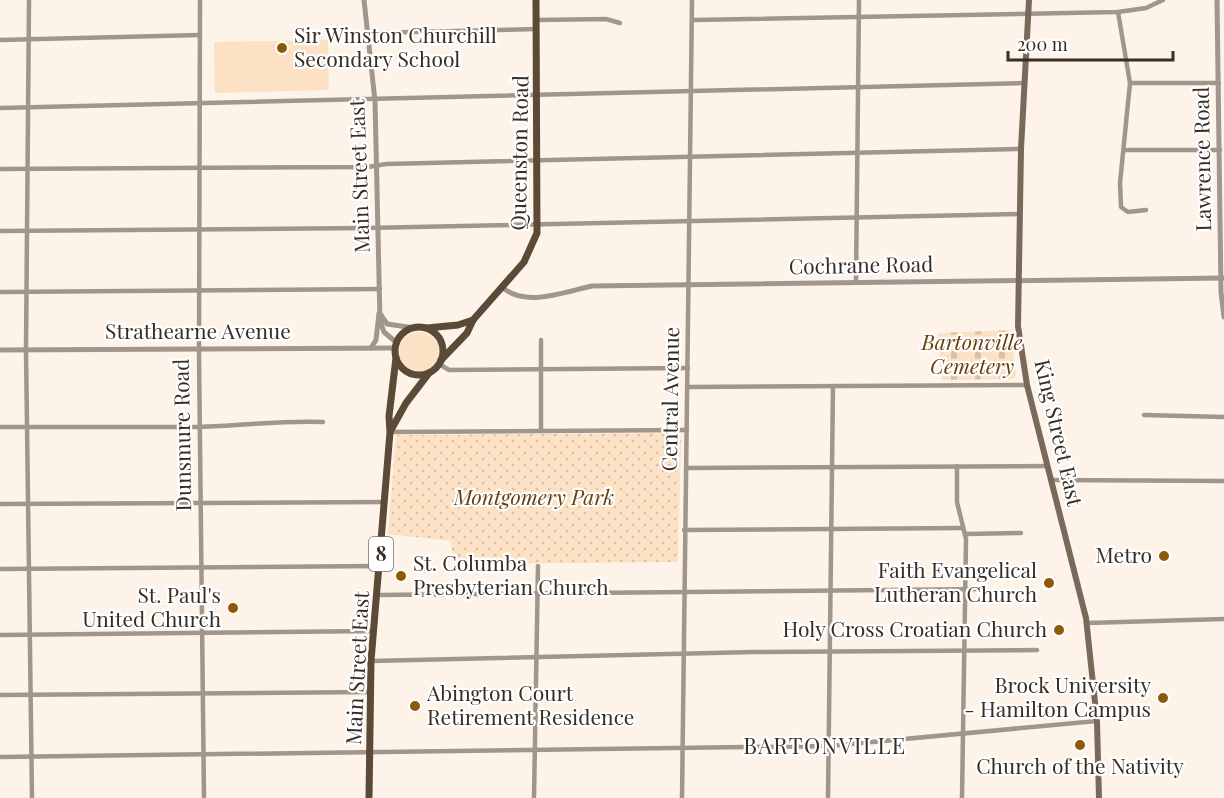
<svg xmlns="http://www.w3.org/2000/svg" width="1224" height="798" font-family="'Playfair Display',serif">
	<style>
		.grass { fill: #fce1c5 }
		.cemetery { fill: url(#cemetery-stones) }
		.park { fill: url(#park-dots) }
		.lines { fill: none; stroke-linecap: round; stroke-linejoin: round }
		.minor { stroke: #a0968b; stroke-width: 4.5 }
		.tertiary { stroke: #a0968b; stroke-width: 5 }
		.secondary { stroke: #786959; stroke-width: 6 }
		.primary { stroke: #5b4a37; stroke-width: 7 }
		.poi-dot { fill: #8e590b; stroke: #fff; stroke-width: 2 }
		.labels { text-anchor: middle; stroke-width: 4.5; stroke-linejoin: round; paint-order: stroke }
		.shield { fill: #fff; stroke: #736d65; stroke-width: 1.5 }
		.shield-label { font-size: 20px; font-weight: bold; fill: #372e23 }
		.poi-label { font-size: 21px; fill: #372e23; stroke: #fff; text-anchor: end }
		.street-label { font-size: 21px; fill: #372e23; stroke: #fff }
		.park-label { font-size: 21px; font-style: italic; fill: #663e07; stroke: #fff }
		.neighbourhood-label { font-size: 22px; letter-spacing: 1.5px; fill: #372e23; stroke: #fff }
	</style>
	<defs>
		<pattern id="cemetery-stones" width="16" height="16" patternUnits="userSpaceOnUse" patternTransform="scale(1.5)"><rect width="16" height="16" fill="#fce1c5"/><path d="M2 7V4a2 2 0 0 1 4 0v3zM10 15v-3a2 2 0 0 1 4 0v3z" fill="#d9c1a9"/></pattern>
		<pattern id="park-dots" width="8" height="8" patternUnits="userSpaceOnUse" patternTransform="scale(1.5)"><rect width="8" height="8" fill="#fce1c5"/><path d="M2 2h.1M6 6h.1" fill="none" stroke="#d9c1a9" stroke-width="1.8" stroke-linecap="round"/></pattern>
	</defs>
	<rect width="100%" height="100%" fill="#fdf3e8"/>
	<!-- grass -->
	<g class="grass">
		<polygon points="328,40 329,90 215,93 214,42"/>
		<circle cx="419" cy="352" r="20"/>
	</g>
	<!-- cemetery -->
	<polygon class="cemetery" points="1010,330 1016,376 1012,379 942,380 938,333"/>
	<!-- park -->
	<polygon class="park" points="677,433 681,437 678,562 453,564 451,541 388,534 396,435"/>
	<g class="lines">
		<!-- minor -->
		<g class="minor">
			<polyline points="29,0 26,350 32,798"/>
			<polyline points="200,0 199,354 204,798"/>
			<polyline points="1118,12 1130,83 1120,183 1121,207 1128,212 1146,210"/>
			<polyline points="537,20 606,19 620,23"/>
			<polyline points="692,20 1118,12 1146,8 1163,0"/>
			<polyline points="368,33 537,29"/>
			<polyline points="0,40 200,35"/>
			<polyline points="1130,83 1219,83"/>
			<polyline points="0,108 1025,83"/>
			<polyline points="1125,150 1220,150"/>
			<polyline points="0,169 368,167 386,164 1021,149"/>
			<polyline points="0,231 366,228 1019,214"/>
			<polyline points="856,282 859,0"/>
			<polyline points="0,292 380,289"/>
			<polyline points="541,340 541,431"/>
			<polyline points="439,364 449,370 688,368"/>
			<polyline points="688,387 1027,385"/>
			<polyline points="1144,415 1224,417"/>
			<path d="M 0,427 L 199,427 C 241,426 281,420 323,422"/>
			<polyline points="390,432 687,430"/>
			<polyline points="957,466 957,502 966,539 962,798"/>
			<polyline points="686,468 1047,466"/>
			<polyline points="1050,480 1224,481"/>
			<polyline points="0,504 384,502"/>
			<polyline points="684,530 963,528"/>
			<polyline points="965,534 1021,533"/>
			<polyline points="0,569 380,566"/>
			<polyline points="378,595 985,589"/>
			<polyline points="1087,623 1224,619"/>
			<polyline points="0,635 374,631"/>
			<polyline points="371,661 754,652 1037,650"/>
			<polyline points="0,695 371,692"/>
			<polyline points="0,757 829,746 1097,721"/>
			<polyline points="534,798 538,566"/>
			<polyline points="682,798 692,0"/>
			<polyline points="828,798 833,386"/>
		</g>
		<!-- tertiary -->
		<g class="tertiary">
			<polyline points="364,0 375,101 380,321 384,332 397,343"/>
			<polyline points="1217,0 1221,292 1224,317"/>
			<path d="M 502,287 C 525,308 564,292 592,286 L 1224,278"/>
			<polyline points="381,315 387,324 415,328"/>
			<polyline points="371,348 376,340 379,313"/>
			<polyline points="0,350 395,348"/>
		</g>
		<!-- secondary -->
		<polyline class="secondary" points="1029,0 1021,149 1018,326 1027,385 1086,618 1097,721 1099,798"/>
		<!-- primary -->
		<g class="primary">
			<circle cx="419" cy="351" r="24"/>
			<polyline points="427,328 458,325 473,320"/>
			<polyline points="441,360 467,333 473,320 524,262 537,233 536,0"/>
			<polyline points="391,430 406,403 429,373"/>
			<polyline points="369,798 371,661 390,432 389,416 396,358"/>
		</g>
	</g>
	<!-- markers -->
	<g class="poi-dot">
		<circle cx="282" cy="48" r="6"/>
		<circle cx="1164" cy="556" r="6"/>
		<circle cx="401" cy="576" r="6"/>
		<circle cx="1049" cy="583" r="6"/>
		<circle cx="233" cy="608" r="6"/>
		<circle cx="1059" cy="630" r="6"/>
		<circle cx="1163" cy="698" r="6"/>
		<circle cx="415" cy="706" r="6"/>
		<circle cx="1080" cy="745" r="6"/>
	</g>
	<g class="labels">
		<!-- shield labels -->
		<rect class="shield" x="369" y="537" width="24" height="34" rx="4.5"/>
		<g class="shield-label">
			<text x="381" y="561">8</text>
		</g>
		<!-- poi labels -->
		<g class="poi-label">
			<text x="294" y="43" text-anchor="start">Sir Winston Churchill<tspan x="294" dy="24">Secondary School</tspan></text>
			<text x="1152" y="563">Metro</text>
			<text x="413" y="571" text-anchor="start">St. Columba<tspan x="413" dy="24">Presbyterian Church</tspan></text>
			<text x="1037" y="578">Faith Evangelical<tspan x="1037" dy="24">Lutheran Church</tspan></text>
			<text x="221" y="603">St. Paul's<tspan x="221" dy="24">United Church</tspan></text>
			<text x="1047" y="637">Holy Cross Croatian Church</text>
			<text x="1151" y="693">Brock University<tspan x="1151" dy="24">- Hamilton Campus</tspan></text>
			<text x="427" y="701" text-anchor="start">Abington Court<tspan x="427" dy="24">Retirement Residence</tspan></text>
			<text x="1080" y="774" text-anchor="middle">Church of the Nativity</text>
		</g>
		<!-- street labels -->
		<g class="street-label">
			<text transform="translate(520 153) rotate(-89)" y="7">Queenston Road</text>
			<text transform="translate(1203 159) rotate(-91)" y="7">Lawrence Road</text>
			<text transform="translate(360 176) rotate(-92)" y="7">Main Street East</text>
			<text transform="translate(861 266) rotate(-1)" y="7">Cochrane Road</text>
			<text x="198" y="339">Strathearne Avenue</text>
			<text transform="translate(671 399) rotate(-89)" y="7">Central Avenue</text>
			<text transform="translate(1058 433) rotate(77)" y="7">King Street East</text>
			<text transform="translate(183 435) rotate(-91)" y="7">Dunsmure Road</text>
			<text transform="translate(358 668) rotate(-87)" y="7">Main Street East</text>
		</g>
		<!-- park labels -->
		<g class="park-label">
			<text x="972" y="350">Bartonville<tspan x="972" dy="24">Cemetery</tspan></text>
			<text x="534" y="505">Montgomery Park</text>
		</g>
		<!-- neighbourhood labels -->
		<g class="neighbourhood-label">
			<text x="825" y="754">BARTONVILLE</text>
		</g>
	</g>
	<!-- scale -->
	<path d="M1008 51v9h165v-9" fill="none" stroke="#372e23" stroke-width="3"/>
	<text x="1017" y="51" font-size="18" fill="#372e23" stroke="#ffffff" stroke-width="4.5" paint-order="stroke">200 m</text>
</svg>
